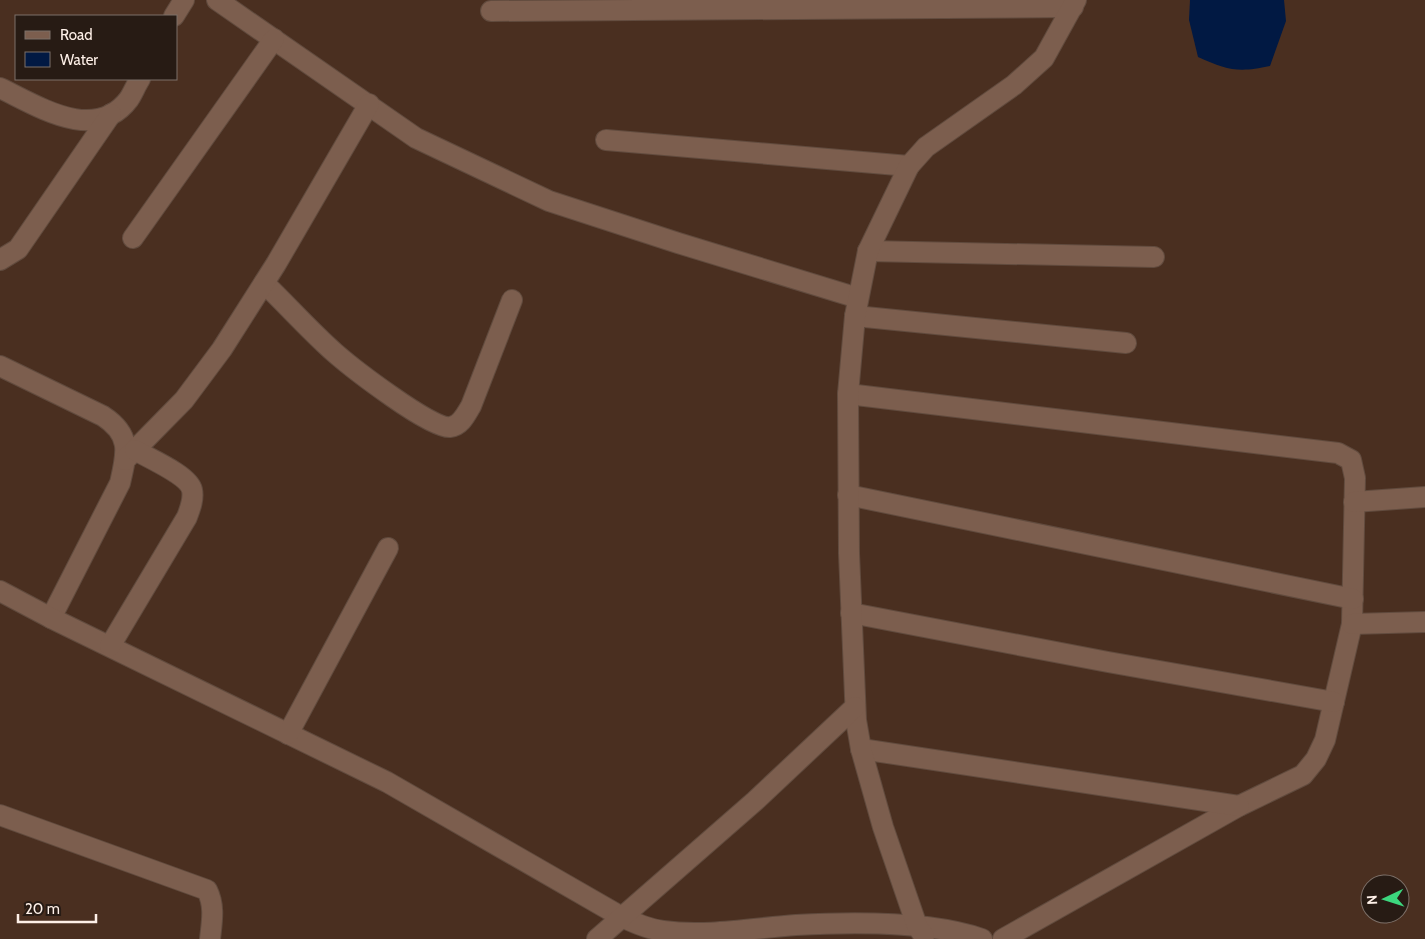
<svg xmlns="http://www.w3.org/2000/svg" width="1425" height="939" font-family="Cabin,sans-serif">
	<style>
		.water { fill: #011943 }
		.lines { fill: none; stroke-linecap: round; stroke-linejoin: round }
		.minor-casing { stroke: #614b3e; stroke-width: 22 }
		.minor { stroke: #7c5e4e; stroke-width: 20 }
	</style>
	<rect width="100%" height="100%" fill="#4a2f20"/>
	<!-- water -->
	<path class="water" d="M 1190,0 L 1284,0 L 1286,21 L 1270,66 C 1238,73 1227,70 1198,57 L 1189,20 Z"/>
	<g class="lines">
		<defs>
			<g id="minor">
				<polyline points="217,0 416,138 549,201 678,243 858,298"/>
				<polyline points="491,11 1073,7"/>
				<polyline points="174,16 184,0"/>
				<path d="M 0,88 C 38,106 95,144 129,99 C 133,93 136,85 140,79"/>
				<polyline points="606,140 909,166"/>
				<polyline points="133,238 274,39"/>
				<polyline points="868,251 1154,257"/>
				<polyline points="0,260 18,249 111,114"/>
				<path d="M 264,283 C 288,306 310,331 335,353 C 351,367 432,430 450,427 C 461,426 466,414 471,406 L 512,300"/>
				<polyline points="855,316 1126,343"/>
				<path d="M 0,366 L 103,416 C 132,435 127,453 120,483 L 51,618"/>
				<polyline points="848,394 1338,453 1351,460 1355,478 1352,624 1325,740 1316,759 1303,775 1239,806 1003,939"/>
				<polyline points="125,460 184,400 222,349 276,264 369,104"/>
				<polyline points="848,495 1353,599"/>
				<polyline points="1354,502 1425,497"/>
				<path d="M 0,591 L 51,618 L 387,782 L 620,916 C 634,923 648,929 663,931 C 707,937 753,928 796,925 C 851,922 931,921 982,939"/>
				<polyline points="851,613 1108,662 1334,702"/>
				<polyline points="1352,624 1425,622"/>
				<path d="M 110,646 L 187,517 C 190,509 194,499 192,490 C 189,475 148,458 135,450"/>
				<polyline points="288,734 388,548"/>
				<polyline points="861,749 1239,806"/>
				<path d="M 0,815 L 207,890 C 215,906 212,921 210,939"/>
				<polyline points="924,936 917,926 883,827 861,749 856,720 849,553 848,394 855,316 868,251 909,166 926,147 1014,85 1044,58 1076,0"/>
				<polyline points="597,939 755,801 855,707"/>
			</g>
		</defs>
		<!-- minor casing -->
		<use href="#minor" class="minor-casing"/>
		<!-- minor -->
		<use href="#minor" class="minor"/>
	</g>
	<!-- legend -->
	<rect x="15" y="15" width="162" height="65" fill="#271b14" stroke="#7d7069"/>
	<rect x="25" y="31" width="25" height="8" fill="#7c5e4e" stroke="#7d7069"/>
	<text x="60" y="40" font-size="15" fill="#fef0e8">Road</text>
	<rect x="25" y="52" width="25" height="15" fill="#011943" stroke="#7d7069"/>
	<text x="60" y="65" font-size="15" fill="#fef0e8">Water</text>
	<!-- north arrow -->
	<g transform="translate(1385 899) rotate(266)"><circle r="24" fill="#271b14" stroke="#7d7069"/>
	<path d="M0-4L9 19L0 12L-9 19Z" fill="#3cd77e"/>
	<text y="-8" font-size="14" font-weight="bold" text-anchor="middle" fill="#fef0e8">N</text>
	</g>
	<!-- scale -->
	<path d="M18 914v8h78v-8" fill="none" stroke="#fef0e8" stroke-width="2.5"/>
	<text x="25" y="914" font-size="15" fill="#fef0e8" stroke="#271b14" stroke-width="4" paint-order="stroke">20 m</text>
</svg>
